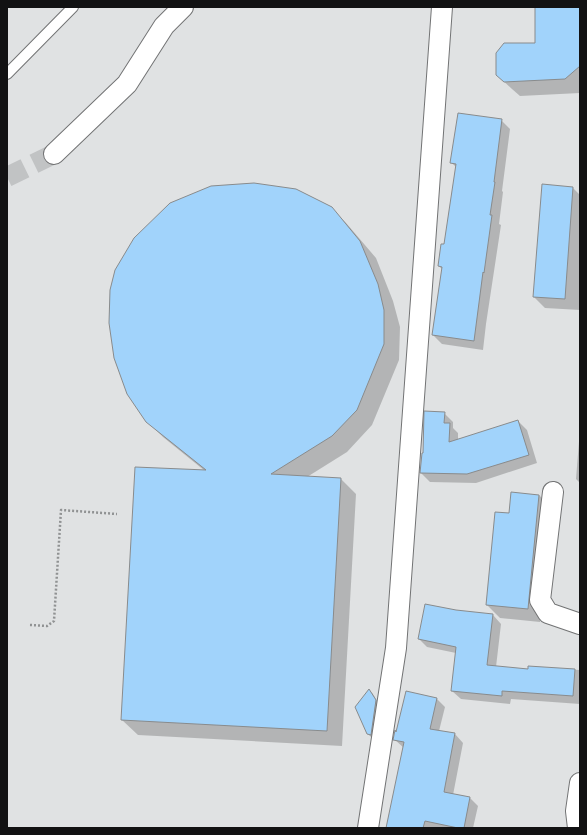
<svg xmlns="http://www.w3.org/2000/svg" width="587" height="835" font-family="'Golos Text',sans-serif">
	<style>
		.shadow { fill: #0003 }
		.building { fill: #a1d3fb; stroke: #898b8c }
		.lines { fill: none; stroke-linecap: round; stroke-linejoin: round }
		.street-tunnel { stroke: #c1c3c4; stroke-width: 20; stroke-dasharray: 20 10; stroke-linecap: butt }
		.lane-casing { stroke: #727374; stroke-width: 12 }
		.street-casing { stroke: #727374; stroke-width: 22 }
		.path { stroke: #909293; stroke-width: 2.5; stroke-dasharray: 2 2; stroke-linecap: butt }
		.lane { stroke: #fff; stroke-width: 10 }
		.street { stroke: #fff; stroke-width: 20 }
	</style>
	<rect width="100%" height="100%" fill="#e0e2e3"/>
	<!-- shadow -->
	<g class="shadow">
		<polygon points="536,7 580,7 580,93 520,96 512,89 497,75 536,44"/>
		<polygon points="501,120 510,129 502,191 503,192 499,224 501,225 486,324 483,350 442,344 433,335 442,269 439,266 445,245 456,167 451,162"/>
		<polygon points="543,185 573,188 580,195 579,265 580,265 580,310 545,308 534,297"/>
		<polygon points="331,208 347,224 376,258 393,301 400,327 399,360 372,425 347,452 307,477 341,479 356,494 342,746 138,735 122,720 205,471 163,437 147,421"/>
		<polygon points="444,413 453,422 453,428 458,433 458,441 518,421 527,430 537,463 476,483 430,482 421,473 422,454"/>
		<polygon points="580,429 580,483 576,479"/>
		<polygon points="539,495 551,508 540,622 500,618 487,605 510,514"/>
		<polygon points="456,611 493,615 501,624 496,667 529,670 529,667 580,670 580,704 511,699 510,704 461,699 452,691 456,653 427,647 419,639"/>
		<polygon points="369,690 373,694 380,706 372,738 367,733"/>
		<polygon points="436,698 445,707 439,731 455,734 463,743 453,795 470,798 478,806 473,828 387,828 404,748 394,739 397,733"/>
	</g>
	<!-- building -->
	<g class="building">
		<polygon points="535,7 580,7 580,66 565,79 504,82 496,75 496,53 504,43 535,43"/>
		<polygon points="458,113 502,119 494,182 495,182 490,215 492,215 484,273 483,272 474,341 432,335 442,267 438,266 441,244 444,244 456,164 450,163"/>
		<polygon points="254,183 296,189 332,207 360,241 378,284 384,310 384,344 357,410 332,436 271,474 341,478 327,731 121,720 135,467 206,470 146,422 127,394 114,358 109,323 110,290 115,270 134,238 170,203 211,186"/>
		<polygon points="542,184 573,187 565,299 533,297"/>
		<polygon points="424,411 445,412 444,423 450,423 449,442 518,420 529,455 467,474 420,473 422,453 423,453"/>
		<polygon points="511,492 539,495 528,609 486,605 495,512 509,513"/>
		<polygon points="425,604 456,610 493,614 487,665 528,669 528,666 575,669 573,696 502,691 502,696 451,691 456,647 418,639"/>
		<polygon points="369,689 376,700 371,735 367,734 355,707"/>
		<polygon points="406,691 437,698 430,729 455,733 444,792 470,797 464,828 458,828 425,821 423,828 386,828 404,742 393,740 395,730 396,732"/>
	</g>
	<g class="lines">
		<!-- street-tunnel -->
		<polyline class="street-tunnel" points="7,177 54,154"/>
		<defs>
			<polyline id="lane" points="7,74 73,7"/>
			<g id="street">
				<polyline points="54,154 127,84 164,26 183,7"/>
				<polyline points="553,492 540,600 548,613 580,624"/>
				<polyline points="368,828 396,648 442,7"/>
				<polyline points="578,828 576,811 580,783"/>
			</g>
		</defs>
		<!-- lane casing -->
		<use href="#lane" class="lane-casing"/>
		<!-- street casing -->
		<use href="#street" class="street-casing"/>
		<!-- path -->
		<polyline class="path" points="30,625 47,626 54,621 61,510 117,514"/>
		<!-- lane -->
		<use href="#lane" class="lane"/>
		<!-- street -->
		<use href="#street" class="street"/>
	</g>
	<!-- border -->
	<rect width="587" height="835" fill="none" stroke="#121213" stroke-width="16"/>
</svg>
